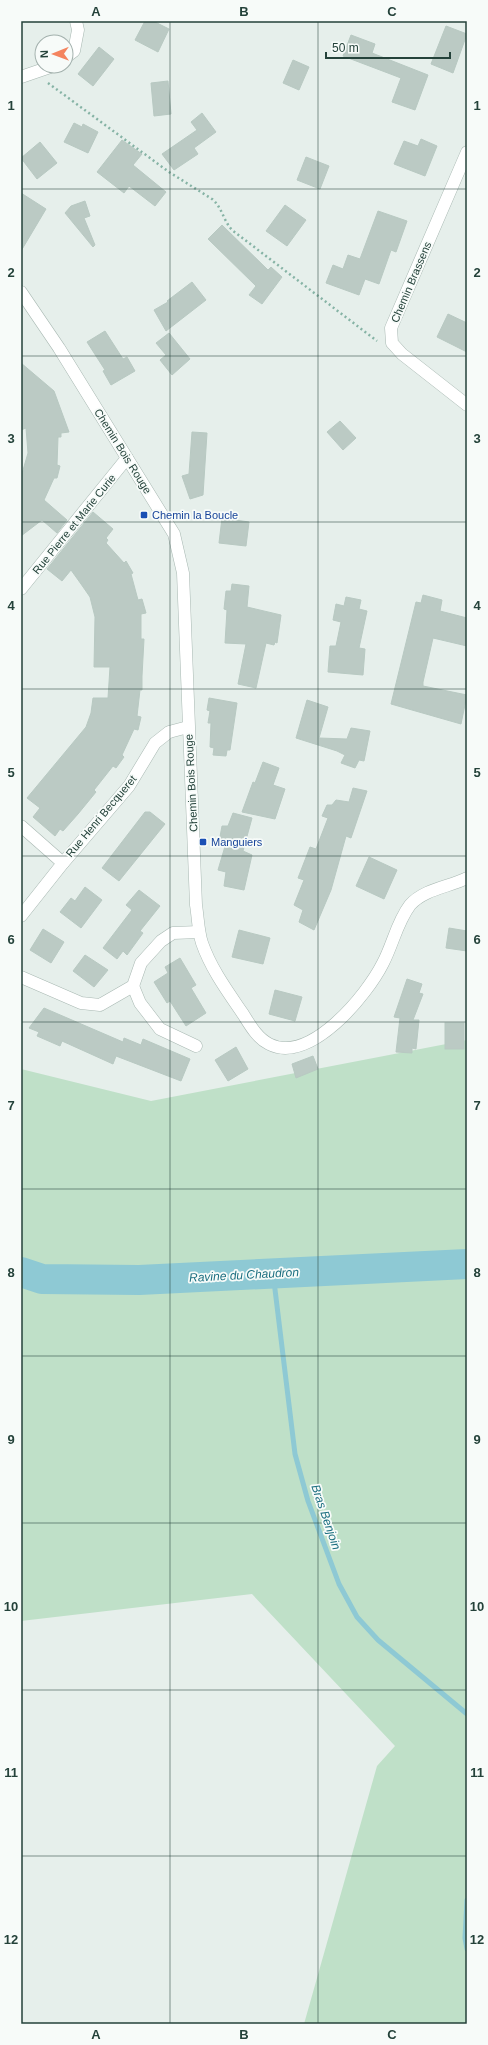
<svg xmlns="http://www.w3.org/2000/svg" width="488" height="2045" font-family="Arial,sans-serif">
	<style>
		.green { fill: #bfe0c8 }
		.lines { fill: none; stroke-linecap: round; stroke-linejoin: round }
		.stream { stroke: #8ec9d4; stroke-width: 5 }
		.river { stroke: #8ec9d4; stroke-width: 30 }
		.building { fill: #bbcac4; stroke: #b8c9c2 }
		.minor-casing { stroke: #a8b8b2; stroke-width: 13 }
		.tertiary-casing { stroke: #a8b8b2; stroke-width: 13 }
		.path { stroke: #86b3a5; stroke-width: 2.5; stroke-dasharray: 2 3; stroke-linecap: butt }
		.minor { stroke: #fff; stroke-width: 12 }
		.tertiary { stroke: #fff; stroke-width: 12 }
		.grid { fill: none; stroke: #24423a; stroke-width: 1; stroke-opacity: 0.55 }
		.transit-dot { fill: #1a4fb4; stroke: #f7fbf9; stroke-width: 1.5 }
		.labels { text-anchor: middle; stroke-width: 3.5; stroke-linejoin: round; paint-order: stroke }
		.street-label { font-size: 11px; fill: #24423a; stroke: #f7fbf9 }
		.transit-label { font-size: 11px; fill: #164399; stroke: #f7fbf9; text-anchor: start }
		.water-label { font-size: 12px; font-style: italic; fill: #1c6f80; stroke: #f7fbf9 }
		.neatline { fill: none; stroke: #24423a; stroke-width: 1.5 }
		.grid-label { font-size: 13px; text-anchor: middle; font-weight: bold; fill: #24423a }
	</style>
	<rect width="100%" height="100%" fill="#e6efeb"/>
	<!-- green -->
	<polygon class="green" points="467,1040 467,2024 304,2024 377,1766 395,1746 252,1594 21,1621 21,1069 151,1101"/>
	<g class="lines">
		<!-- stream -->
		<g class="stream">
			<polyline points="273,1273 295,1454 308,1501 339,1584 357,1617 378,1640 467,1714"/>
			<polyline points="467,1900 465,1938 467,1949"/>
		</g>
		<!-- river -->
		<polyline class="river" points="21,1272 42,1279 139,1280 467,1264"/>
	</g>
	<!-- building -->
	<g class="building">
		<polygon points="145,21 153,21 169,29 158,52 135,40"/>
		<polygon points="446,26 467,34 453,73 431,64"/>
		<polygon points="351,35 375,44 372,53 428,75 415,110 392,102 401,78 343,56"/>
		<polygon points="99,47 114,59 93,86 78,74"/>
		<polygon points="293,60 309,67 299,90 283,83"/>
		<polygon points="168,81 171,114 154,116 151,83"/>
		<polygon points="202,113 216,132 194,148 198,154 174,170 162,154 197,130 191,122"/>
		<polygon points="74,123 82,127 83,124 98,132 88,153 64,142"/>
		<polygon points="421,139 437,146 425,176 394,164 404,141 418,146"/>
		<polygon points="122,140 142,154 133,165 166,192 155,206 129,186 124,193 97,172"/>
		<polygon points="40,142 57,163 37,179 21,158"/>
		<polygon points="306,157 329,166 320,189 297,180"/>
		<polygon points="21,193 46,209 21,251"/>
		<polygon points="85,201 90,216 84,218 95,245 93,247 65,213 71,206"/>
		<polygon points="285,205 306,220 287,246 266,231"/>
		<polygon points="378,211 407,221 396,252 391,250 379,284 365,279 359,295 326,283 333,265 343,269 348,255 360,259"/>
		<polygon points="222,225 268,270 271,267 282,277 262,304 249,295 256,286 208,239"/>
		<polygon points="192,282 206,300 166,331 154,310 168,302 167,301"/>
		<polygon points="448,314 467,323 467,352 437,337"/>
		<polygon points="105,331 123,359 127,357 135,371 111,385 103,371 105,370 87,342"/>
		<polygon points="169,333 190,359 172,375 160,360 166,355 156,343"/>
		<polygon points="21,363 54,391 69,432 61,433 61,437 58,437 57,465 60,466 57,478 54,478 44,500 67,520 57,533 42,520 21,536 21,477 28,453 26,428 21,430"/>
		<polygon points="340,421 356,438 343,450 327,432"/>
		<polygon points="192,432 207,433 203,495 190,499 182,476 189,474"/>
		<polygon points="93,512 113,529 106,538 108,540 106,543 124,563 126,561 133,573 131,574 138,600 142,599 146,613 141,614 141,639 144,639 142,676 142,690 140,690 137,716 141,717 138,730 134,729 122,755 124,757 116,768 113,766 94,790 96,792 78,814 63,831 60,829 55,836 33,817 40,808 27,798 86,727 91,713 93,698 108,698 110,667 94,667 95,617 90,597 81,584 71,570 62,581 47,569"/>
		<polygon points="222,518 249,522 246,546 219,543"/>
		<polygon points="232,584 249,586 247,607 281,615 277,643 275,642 274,645 266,643 256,688 238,684 246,644 225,643 227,610 224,609 226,591 231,591"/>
		<polygon points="423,595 442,600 440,611 467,618 467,646 433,638 423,682 423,686 467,695 461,724 391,704 416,602 421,603"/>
		<polygon points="346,597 361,600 359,609 367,611 359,648 365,649 363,675 328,672 330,646 336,646 341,622 333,620 336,604 344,606"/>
		<polygon points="209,698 237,703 230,750 227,750 226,756 213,755 214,748 210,747 211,723 208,723 210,711 207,710"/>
		<polygon points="307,700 328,707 319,738 347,739 351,728 370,731 364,761 359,760 355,768 341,763 345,755 337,751 296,738"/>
		<polygon points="263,762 279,768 273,785 285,789 275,819 242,812 253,782 255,783"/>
		<polygon points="353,788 367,791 351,838 346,836 331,890 314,930 299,922 303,910 294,905 304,880 298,878 310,847 316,849 328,818 322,816 327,805 332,805 336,800 349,802"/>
		<polygon points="145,812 150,812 165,824 119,881 102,868"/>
		<polygon points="233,813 252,818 243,851 252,855 244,890 224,886 226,872 218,870 226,843 219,842 222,826 228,826"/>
		<polygon points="369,857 397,870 384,899 356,886"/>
		<polygon points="85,887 102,900 81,928 60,912 71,898 75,901"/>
		<polygon points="139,890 160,906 140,931 143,933 127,955 123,951 117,959 103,948 132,910 126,905"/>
		<polygon points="449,928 467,931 467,951 446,948"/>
		<polygon points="43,929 64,942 51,963 30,950"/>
		<polygon points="239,930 270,938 263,964 232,957"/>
		<polygon points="85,955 108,970 94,987 73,971"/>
		<polygon points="180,958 196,985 191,988 206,1013 186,1026 170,1001 167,1003 154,982 168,973 165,967"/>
		<polygon points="407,979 422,984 419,993 423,994 413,1020 419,1020 416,1049 412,1048 412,1053 396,1052 400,1018 394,1017"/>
		<polygon points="275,990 302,997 295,1021 269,1014"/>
		<polygon points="44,1008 123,1042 124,1038 141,1045 143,1039 190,1059 181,1081 116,1056 113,1064 62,1041 60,1046 37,1036 39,1032 29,1028"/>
		<rect x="445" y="1023" width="19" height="26"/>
		<polygon points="236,1047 248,1069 228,1081 215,1060"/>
		<polygon points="313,1056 318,1069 296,1078 292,1064"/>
	</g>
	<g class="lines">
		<defs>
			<g id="minor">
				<polyline points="66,57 74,51 78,30 76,21"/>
				<polyline points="21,77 53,66"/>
				<polyline points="467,152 391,328 392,343 402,354 467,405"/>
				<polyline points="21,589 127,458"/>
				<polyline points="21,826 63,863"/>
				<polyline points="21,916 63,863 129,786 155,743 169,732 188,727"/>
				<polyline points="21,977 81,1003 100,1005 133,986 141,963 161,941 173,933 199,932"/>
				<polyline points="133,986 140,1003 160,1029 196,1046"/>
			</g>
			<path id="tertiary" d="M 21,292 L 59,348 L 174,534 L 183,573 L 196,905 C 198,917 198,931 202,943 C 211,969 228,992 243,1014 C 250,1025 257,1038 269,1044 C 310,1065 367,995 383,963 C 393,944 397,922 410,905 C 424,889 449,887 467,878"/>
		</defs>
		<!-- minor casing -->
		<use href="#minor" class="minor-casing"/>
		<!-- tertiary casing -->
		<use href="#tertiary" class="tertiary-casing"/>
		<!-- path -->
		<path class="path" d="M 48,83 L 169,172 L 212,199 C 222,207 223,220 232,230 L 377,341"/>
		<!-- minor -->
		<use href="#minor" class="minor"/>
		<!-- tertiary -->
		<use href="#tertiary" class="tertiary"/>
	</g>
	<!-- grid -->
	<path class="grid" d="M 170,21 L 170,2024M 318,21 L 318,2024M 21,189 L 467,189M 21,356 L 467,356M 21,522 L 467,522M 21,689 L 467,689M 21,856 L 467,856M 21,1022 L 467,1022M 21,1189 L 467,1189M 21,1356 L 467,1356M 21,1523 L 467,1523M 21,1690 L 467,1690M 21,1856 L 467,1856"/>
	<!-- markers -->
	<g class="transit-dot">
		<rect x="140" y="511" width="8" height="8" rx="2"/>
		<rect x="199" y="838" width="8" height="8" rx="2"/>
	</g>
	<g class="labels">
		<!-- street labels -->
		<g class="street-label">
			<text transform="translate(411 282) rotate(-67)" y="4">Chemin Brassens</text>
			<text transform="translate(123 451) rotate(58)" y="4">Chemin Bois Rouge</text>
			<text transform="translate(74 524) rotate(-51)" y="4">Rue Pierre et Marie Curie</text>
			<text transform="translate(191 783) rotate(-93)" y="4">Chemin Bois Rouge</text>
			<text transform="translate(101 816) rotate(-50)" y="4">Rue Henri Becqueret</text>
		</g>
		<!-- transit labels -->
		<g class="transit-label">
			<text x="152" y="519">Chemin la Boucle</text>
			<text x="211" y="846">Manguiers</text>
		</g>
		<!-- water labels -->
		<g class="water-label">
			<text transform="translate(244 1275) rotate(-3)" y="4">Ravine du Chaudron</text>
			<text transform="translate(326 1517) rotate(71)" y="4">Bras Benjoin</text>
		</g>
	</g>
	<!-- border -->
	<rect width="488" height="2045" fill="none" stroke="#f7fbf9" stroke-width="44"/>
	<!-- north arrow -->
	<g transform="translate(54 54) rotate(269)"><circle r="19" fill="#f7fbf9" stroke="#a3b1ad"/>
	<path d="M0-3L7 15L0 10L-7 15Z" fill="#f4845f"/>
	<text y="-6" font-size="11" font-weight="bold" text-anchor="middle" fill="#24423a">N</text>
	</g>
	<!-- scale -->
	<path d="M326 52v6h124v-6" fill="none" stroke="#24423a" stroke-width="2"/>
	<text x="332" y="52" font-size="12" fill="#24423a" stroke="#f7fbf9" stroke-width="3" paint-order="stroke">50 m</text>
	<rect x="22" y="22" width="444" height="2001" class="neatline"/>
	<g class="grid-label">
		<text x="96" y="16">A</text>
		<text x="244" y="16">B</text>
		<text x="392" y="16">C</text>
		<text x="11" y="110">1</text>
		<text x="477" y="110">1</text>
		<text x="11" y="277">2</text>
		<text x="477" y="277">2</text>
		<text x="11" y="443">3</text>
		<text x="477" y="443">3</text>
		<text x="11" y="610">4</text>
		<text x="477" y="610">4</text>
		<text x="11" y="777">5</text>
		<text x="477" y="777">5</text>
		<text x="11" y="944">6</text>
		<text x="477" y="944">6</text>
		<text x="11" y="1110">7</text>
		<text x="477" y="1110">7</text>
		<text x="11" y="1277">8</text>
		<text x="477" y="1277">8</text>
		<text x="11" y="1444">9</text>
		<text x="477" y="1444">9</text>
		<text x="11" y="1611">10</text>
		<text x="477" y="1611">10</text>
		<text x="11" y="1777">11</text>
		<text x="477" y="1777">11</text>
		<text x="11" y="1944">12</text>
		<text x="477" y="1944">12</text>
		<text x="96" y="2039">A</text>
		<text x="244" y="2039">B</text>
		<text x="392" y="2039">C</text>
	</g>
</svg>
